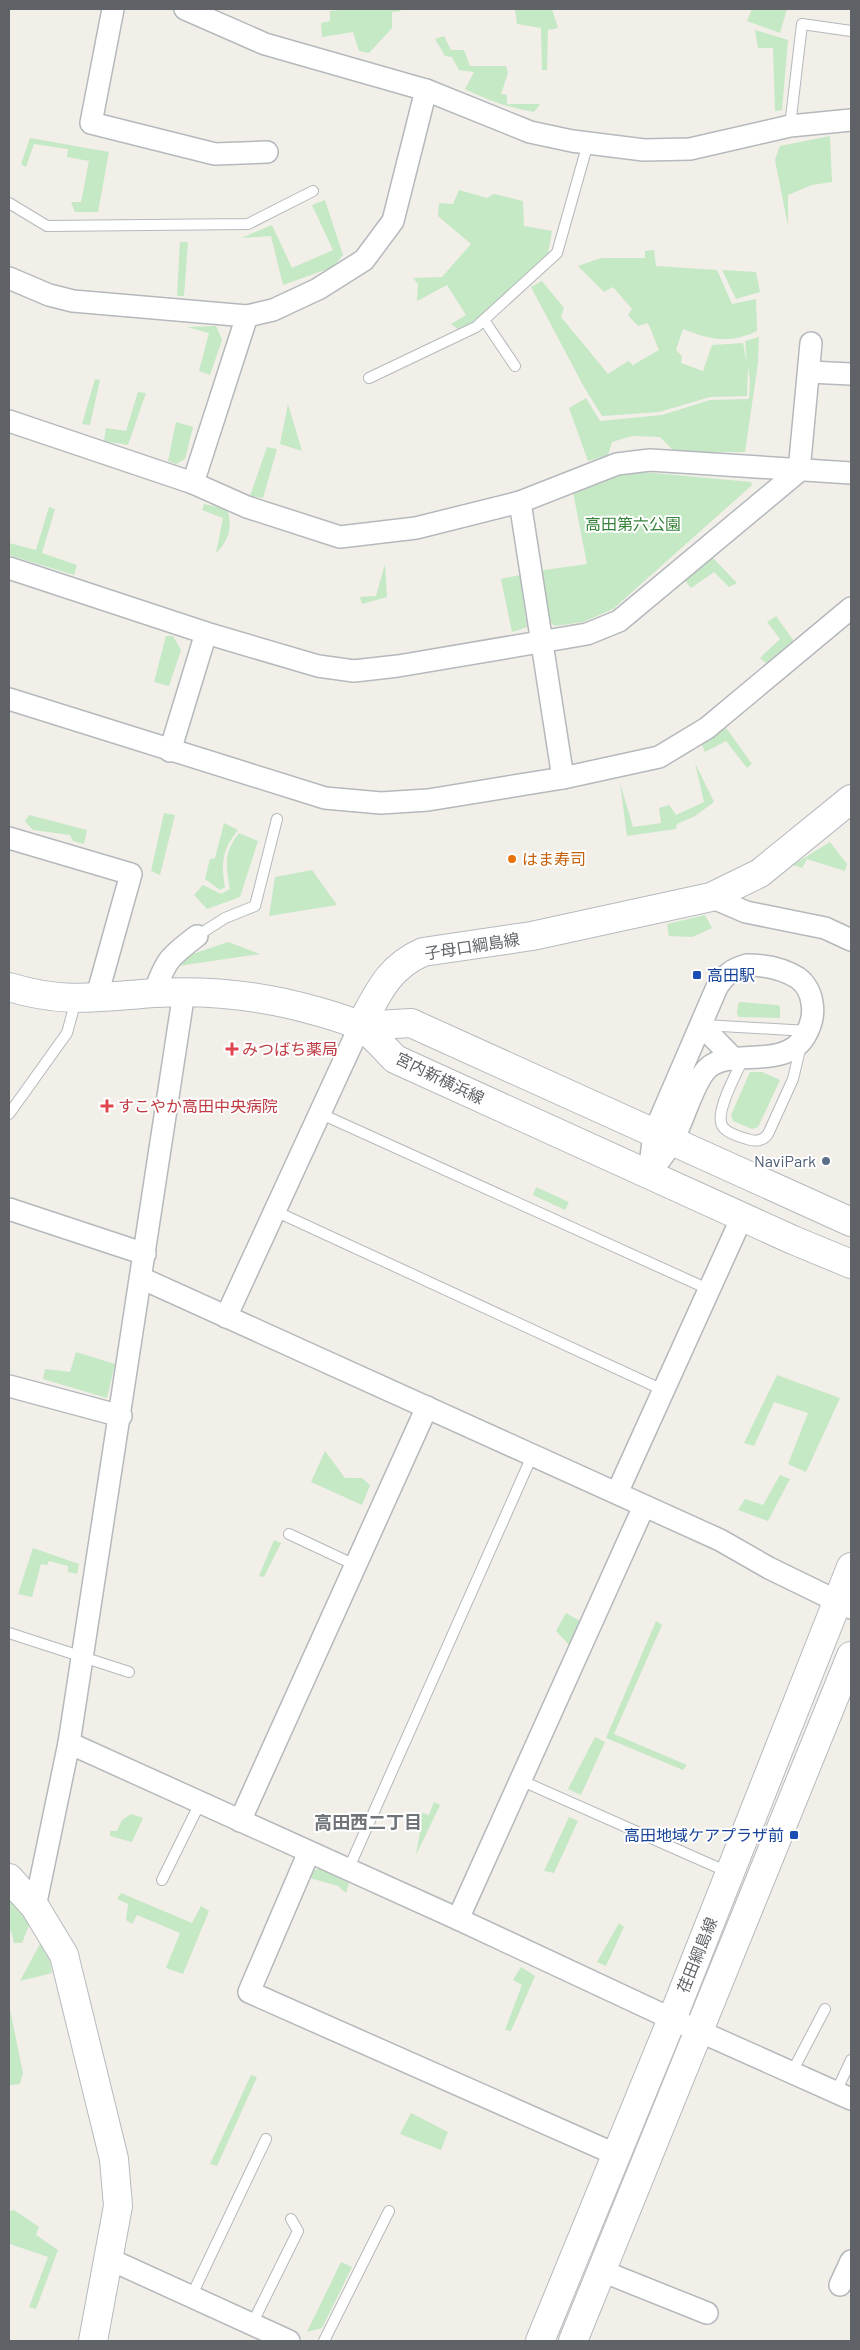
<svg xmlns="http://www.w3.org/2000/svg" width="860" height="2350" font-family="Barlow,'Noto Sans JP',sans-serif">
	<style>
		.green { fill: #c5e8c5 }
		.lines { fill: none; stroke-linecap: round; stroke-linejoin: round }
		.lane-casing { stroke: #b5b8bc; stroke-width: 12 }
		.street-casing { stroke: #b5b8bc; stroke-width: 24 }
		.secondary-casing { stroke: #b6babf; stroke-width: 30 }
		.lane { stroke: #fff; stroke-width: 10 }
		.street { stroke: #fff; stroke-width: 21 }
		.secondary { stroke: #fff; stroke-width: 28 }
		.food-dot { fill: #e8710a; stroke: #fff; stroke-width: 2 }
		.transit-dot { fill: #1a4fb4; stroke: #fff; stroke-width: 2 }
		.health-dot { fill: #e0444e; stroke: #fff; stroke-width: 2 }
		.service-dot { fill: #5c6f8a; stroke: #fff; stroke-width: 2 }
		.labels { text-anchor: middle; stroke-width: 4; stroke-linejoin: round; paint-order: stroke }
		.park-label { font-size: 16px; fill: #348238; stroke: #fff }
		.food-label { font-size: 16px; fill: #c56008; stroke: #fff; text-anchor: start }
		.street-label { font-size: 16px; fill: #5f6368; stroke: #fff }
		.transit-label { font-size: 16px; fill: #164399; stroke: #fff; text-anchor: start }
		.health-label { font-size: 16px; fill: #be3a42; stroke: #fff; text-anchor: start }
		.service-label { font-size: 16px; fill: #4e5e75; stroke: #fff; text-anchor: end }
		.neighbourhood-label { font-size: 18px; font-weight: bold; fill: #70757a; stroke: #fff }
	</style>
	<rect width="100%" height="100%" fill="#f1efe8"/>
	<!-- green -->
	<g class="green">
		<polygon points="349,9 400,9 401,11 392,12 392,28 369,53 359,51 353,32 322,37 321,23 330,21 330,11"/>
		<polygon points="515,9 552,9 558,28 548,30 547,70 542,70 541,28 517,24"/>
		<polygon points="752,9 787,9 780,33 747,21"/>
		<polygon points="755,30 788,40 782,110 775,111 773,48 758,48"/>
		<path d="M 444,36 L 451,50 L 464,50 L 470,66 L 506,66 L 508,73 L 501,94 L 507,95 L 507,104 L 540,104 L 534,112 C 507,107 489,101 465,89 L 474,72 L 459,70 L 452,57 L 445,56 L 435,39 Z"/>
		<polygon points="830,136 832,182 812,185 788,195 788,226 775,160 780,146"/>
		<polygon points="30,138 109,152 98,212 75,212 71,202 81,202 89,161 67,157 68,149 34,144 26,167 21,164"/>
		<polygon points="459,190 487,198 494,194 523,201 524,226 552,231 548,254 473,322 459,330 451,324 466,315 447,285 417,301 418,284 413,278 442,277 471,244 438,216 439,203 453,204"/>
		<polygon points="325,200 343,255 333,267 283,285 271,236 241,238 272,225 292,268 333,250 312,205"/>
		<polygon points="180,242 188,242 184,296 177,296"/>
		<path d="M 654,250 L 656,266 L 717,270 L 732,304 L 756,299 L 757,331 C 729,344 712,340 683,329 L 676,350 L 682,356 L 681,363 L 703,371 L 712,345 L 743,343 L 747,364 L 745,341 L 759,337 L 758,363 L 745,452 L 675,452 L 660,437 L 632,436 L 612,442 L 608,455 L 588,461 L 569,408 L 586,398 L 600,421 L 662,415 L 710,400 L 749,399 L 750,380 L 748,367 L 747,396 L 710,397 L 659,412 L 602,416 L 584,387 L 531,287 L 542,281 L 564,308 L 561,317 L 608,374 L 628,361 L 633,365 L 659,350 L 648,323 L 638,326 L 628,315 L 632,309 L 613,287 L 604,292 L 578,266 L 601,258 L 645,258 L 645,251 Z"/>
		<polygon points="722,270 756,272 760,292 736,299"/>
		<polygon points="216,326 222,340 210,375 199,371 209,333 187,327"/>
		<polygon points="95,379 100,380 90,425 82,424"/>
		<polygon points="138,392 146,393 128,445 104,441 106,428 126,431"/>
		<polygon points="288,404 302,451 280,444"/>
		<polygon points="176,422 193,427 185,459 176,464 168,461"/>
		<polygon points="267,447 277,449 263,498 250,496"/>
		<polygon points="643,472 751,482 752,485 613,609 583,622 555,626 544,618 537,571 587,564 573,492 622,474"/>
		<path d="M 204,504 L 227,509 C 233,525 229,541 216,553 L 223,518 L 202,510 Z"/>
		<polygon points="49,507 55,509 42,553 77,565 74,575 9,555 9,543 36,550"/>
		<polygon points="711,556 737,583 729,587 714,572 691,588 684,579"/>
		<polygon points="385,564 387,597 362,604 360,597 376,596"/>
		<polygon points="520,575 527,627 512,632 501,579"/>
		<polygon points="776,616 794,641 766,663 760,658 780,639 767,622"/>
		<polygon points="166,636 173,636 181,650 169,686 154,682"/>
		<polygon points="724,725 752,764 747,768 726,741 705,752 701,743"/>
		<polygon points="695,763 714,802 695,816 677,824 676,829 627,836 620,783 633,827 661,823 659,808 669,805 676,815 704,802"/>
		<polygon points="164,813 175,815 160,875 151,871"/>
		<polygon points="29,815 87,830 84,844 73,841 70,835 33,830 25,821"/>
		<path d="M 224,823 L 238,830 C 222,850 221,862 225,887 L 220,890 L 205,879 L 210,859 L 215,858 Z"/>
		<path d="M 239,833 L 258,841 L 240,897 L 207,909 L 194,895 L 203,885 L 221,894 L 230,889 C 226,865 223,853 239,833 Z"/>
		<polygon points="830,842 847,864 845,871 807,859 802,868 793,865"/>
		<polygon points="312,870 337,905 269,916 275,877"/>
		<polygon points="705,915 712,928 692,937 669,936 667,924"/>
		<polygon points="228,942 260,954 178,966 178,959"/>
		<polygon points="740,1002 778,1005 780,1007 780,1018 739,1017 737,1014 738,1004"/>
		<polygon points="750,1072 762,1072 780,1080 758,1127 752,1129 733,1121 731,1115"/>
		<polygon points="536,1187 569,1202 565,1210 533,1195"/>
		<polygon points="76,1352 115,1364 107,1398 43,1379 45,1369 70,1372"/>
		<polygon points="777,1375 840,1398 806,1472 788,1464 808,1413 774,1402 754,1446 744,1443"/>
		<polygon points="325,1451 345,1478 362,1478 370,1485 362,1505 311,1482"/>
		<polygon points="780,1475 790,1479 768,1521 738,1510 745,1499 763,1505"/>
		<polygon points="274,1540 281,1543 264,1577 259,1576"/>
		<polygon points="33,1548 79,1564 77,1574 68,1572 68,1566 49,1561 47,1565 41,1564 32,1597 18,1594"/>
		<polygon points="566,1613 580,1621 571,1647 556,1631"/>
		<polygon points="656,1621 662,1625 614,1734 687,1765 683,1770 606,1738"/>
		<polygon points="595,1737 605,1742 581,1795 568,1789"/>
		<polygon points="434,1802 440,1805 416,1855 420,1832 415,1828 422,1813 429,1815"/>
		<polygon points="131,1814 143,1818 132,1842 110,1836 110,1831 117,1831 122,1820"/>
		<polygon points="569,1817 578,1821 554,1873 544,1871"/>
		<polygon points="320,1869 349,1883 346,1893 338,1886 310,1878 305,1886 308,1871"/>
		<polygon points="121,1893 192,1923 201,1906 209,1911 183,1974 166,1968 180,1933 137,1915 132,1924 126,1920 128,1904 117,1899"/>
		<polygon points="9,1899 30,1923 22,1943 14,1943 11,1931 9,1929"/>
		<polygon points="619,1923 624,1927 606,1966 597,1962"/>
		<polygon points="41,1942 49,1957 52,1973 20,1981"/>
		<polygon points="521,1967 535,1976 511,2031 505,2030 522,1985 513,1980"/>
		<polygon points="9,2005 23,2073 20,2084 9,2085"/>
		<polygon points="251,2075 257,2077 217,2166 210,2164"/>
		<polygon points="411,2113 448,2132 441,2150 400,2134"/>
		<polygon points="14,2210 39,2227 36,2235 58,2250 36,2309 29,2307 48,2257 10,2244 9,2246 9,2211"/>
		<polygon points="341,2262 352,2267 322,2328 307,2332"/>
	</g>
	<g class="lines">
		<defs>
			<g id="lane">
				<polyline points="790,126 802,24 851,31"/>
				<polyline points="9,203 47,226 248,224 313,191"/>
				<polyline points="484,320 515,366"/>
				<polyline points="369,378 476,327 557,253 588,143"/>
				<polyline points="197,936 225,918 255,906 277,819"/>
				<polyline points="704,1025 808,1031"/>
				<path d="M 743,1059 C 737,1073 713,1114 723,1127 C 727,1133 740,1137 747,1139 C 755,1142 763,1141 768,1134 L 793,1079 L 801,1045"/>
				<polyline points="319,1113 708,1289"/>
				<polyline points="9,1114 67,1033 76,1000"/>
				<polyline points="275,1211 663,1390"/>
				<polyline points="289,1534 355,1565"/>
				<polyline points="9,1633 129,1672"/>
				<polyline points="520,1780 730,1873"/>
				<polyline points="348,1870 532,1456"/>
				<polyline points="162,1880 200,1803"/>
				<polyline points="792,2072 825,2009"/>
				<polyline points="836,2092 851,2060"/>
				<polyline points="191,2297 266,2139"/>
				<polyline points="252,2324 298,2231 291,2219"/>
				<polyline points="324,2341 389,2211"/>
			</g>
			<g id="street">
				<polyline points="113,9 91,123 215,154 267,152"/>
				<polyline points="185,9 265,44 426,90 530,132 572,141 644,150 690,149 790,126 851,120"/>
				<polyline points="9,278 49,295 73,301 247,316 273,310 318,289 364,260 393,221 426,90"/>
				<polyline points="809,372 851,374"/>
				<polyline points="9,421 193,483 247,507 340,537 416,528 520,502 617,464 650,460 851,473"/>
				<polyline points="193,483 247,316"/>
				<polyline points="520,502 563,778"/>
				<polyline points="9,568 206,633 318,666 354,671 398,666 587,634 619,621 799,471 811,343"/>
				<polyline points="9,699 325,798 381,803 428,800 563,778 659,757 707,728 851,608"/>
				<polyline points="170,751 206,633"/>
				<polyline points="9,838 131,874 96,999"/>
				<polyline points="711,897 746,912 825,928 851,940"/>
				<path d="M 747,965 C 765,965 782,968 798,978 C 806,984 811,994 812,1003 C 814,1014 811,1026 805,1036 C 784,1071 730,1047 708,1068 C 694,1080 683,1122 673,1140 C 667,1152 657,1163 649,1174 L 654,1133 L 717,987 C 725,975 732,969 747,965 Z"/>
				<path d="M 154,993 C 166,960 169,957 197,936"/>
				<polyline points="701,1025 735,1060"/>
				<polyline points="9,1209 145,1254"/>
				<polyline points="141,1278 720,1540 769,1568 851,1608"/>
				<polyline points="226,1317 360,1026"/>
				<polyline points="9,1386 121,1416"/>
				<polyline points="617,1493 742,1217"/>
				<polyline points="69,1743 458,1919 672,2019 851,2099"/>
				<polyline points="240,1821 427,1407"/>
				<polyline points="309,1852 249,1992 617,2155"/>
				<polyline points="35,1907 69,1743 184,992"/>
				<polyline points="458,1919 644,1506"/>
				<polyline points="109,2259 289,2341"/>
				<polyline points="602,2271 707,2313"/>
				<polyline points="840,2285 851,2261"/>
			</g>
			<g id="secondary">
				<path d="M 9,987 C 65,1004 98,997 155,993 C 209,990 264,996 316,1011 C 330,1015 346,1019 359,1026 C 372,1033 384,1048 395,1059 L 793,1240 L 851,1264"/>
				<path d="M 360,1026 C 378,994 387,968 423,952 L 532,936 L 711,897 L 760,873 L 851,799"/>
				<polyline points="360,1026 411,1023 851,1222"/>
				<polyline points="9,1878 35,1907 64,1955 114,2159 118,2206 93,2341"/>
				<polyline points="540,2341 672,2019 851,1567"/>
				<polyline points="573,2341 851,1656"/>
			</g>
		</defs>
		<!-- lane casing -->
		<use href="#lane" class="lane-casing"/>
		<!-- street casing -->
		<use href="#street" class="street-casing"/>
		<!-- secondary casing -->
		<use href="#secondary" class="secondary-casing"/>
		<!-- lane -->
		<use href="#lane" class="lane"/>
		<!-- street -->
		<use href="#street" class="street"/>
		<!-- secondary -->
		<use href="#secondary" class="secondary"/>
	</g>
	<!-- markers -->
	<circle class="food-dot" cx="512" cy="859" r="5"/>
	<g class="transit-dot">
		<rect x="692" y="970" width="10" height="10" rx="2.5"/>
		<rect x="789" y="1830" width="10" height="10" rx="2.5"/>
	</g>
	<g class="health-dot">
		<path d="M229.5 1041.5h5v5h5v5h-5v5h-5v-5h-5v-5h5z"/>
		<path d="M104.5 1098.5h5v5h5v5h-5v5h-5v-5h-5v-5h5z"/>
	</g>
	<circle class="service-dot" cx="826" cy="1161" r="5"/>
	<g class="labels">
		<!-- park labels -->
		<g class="park-label">
			<text x="633" y="530">高田第六公園</text>
		</g>
		<!-- food labels -->
		<g class="food-label">
			<text x="522" y="865">はま寿司</text>
		</g>
		<!-- street labels -->
		<g class="street-label">
			<text transform="translate(472 946) rotate(-9)" y="6">子母口綱島線</text>
			<text transform="translate(440 1078) rotate(26)" y="6">宮内新横浜線</text>
			<text transform="translate(697 1955) rotate(-68)" y="6">荏田綱島線</text>
		</g>
		<!-- transit labels -->
		<g class="transit-label">
			<text x="707" y="981">高田駅</text>
			<text x="784" y="1841" text-anchor="end">高田地域ケアプラザ前</text>
		</g>
		<!-- health labels -->
		<g class="health-label">
			<text x="242" y="1055">みつばち薬局</text>
			<text x="118" y="1112">すこやか高田中央病院</text>
		</g>
		<!-- service labels -->
		<g class="service-label">
			<text x="816" y="1167">NaviPark</text>
		</g>
		<!-- neighbourhood labels -->
		<g class="neighbourhood-label">
			<text x="368" y="1829">高田西二丁目</text>
		</g>
	</g>
	<!-- border -->
	<rect width="860" height="2350" fill="none" stroke="#5f6368" stroke-width="20"/>
</svg>
